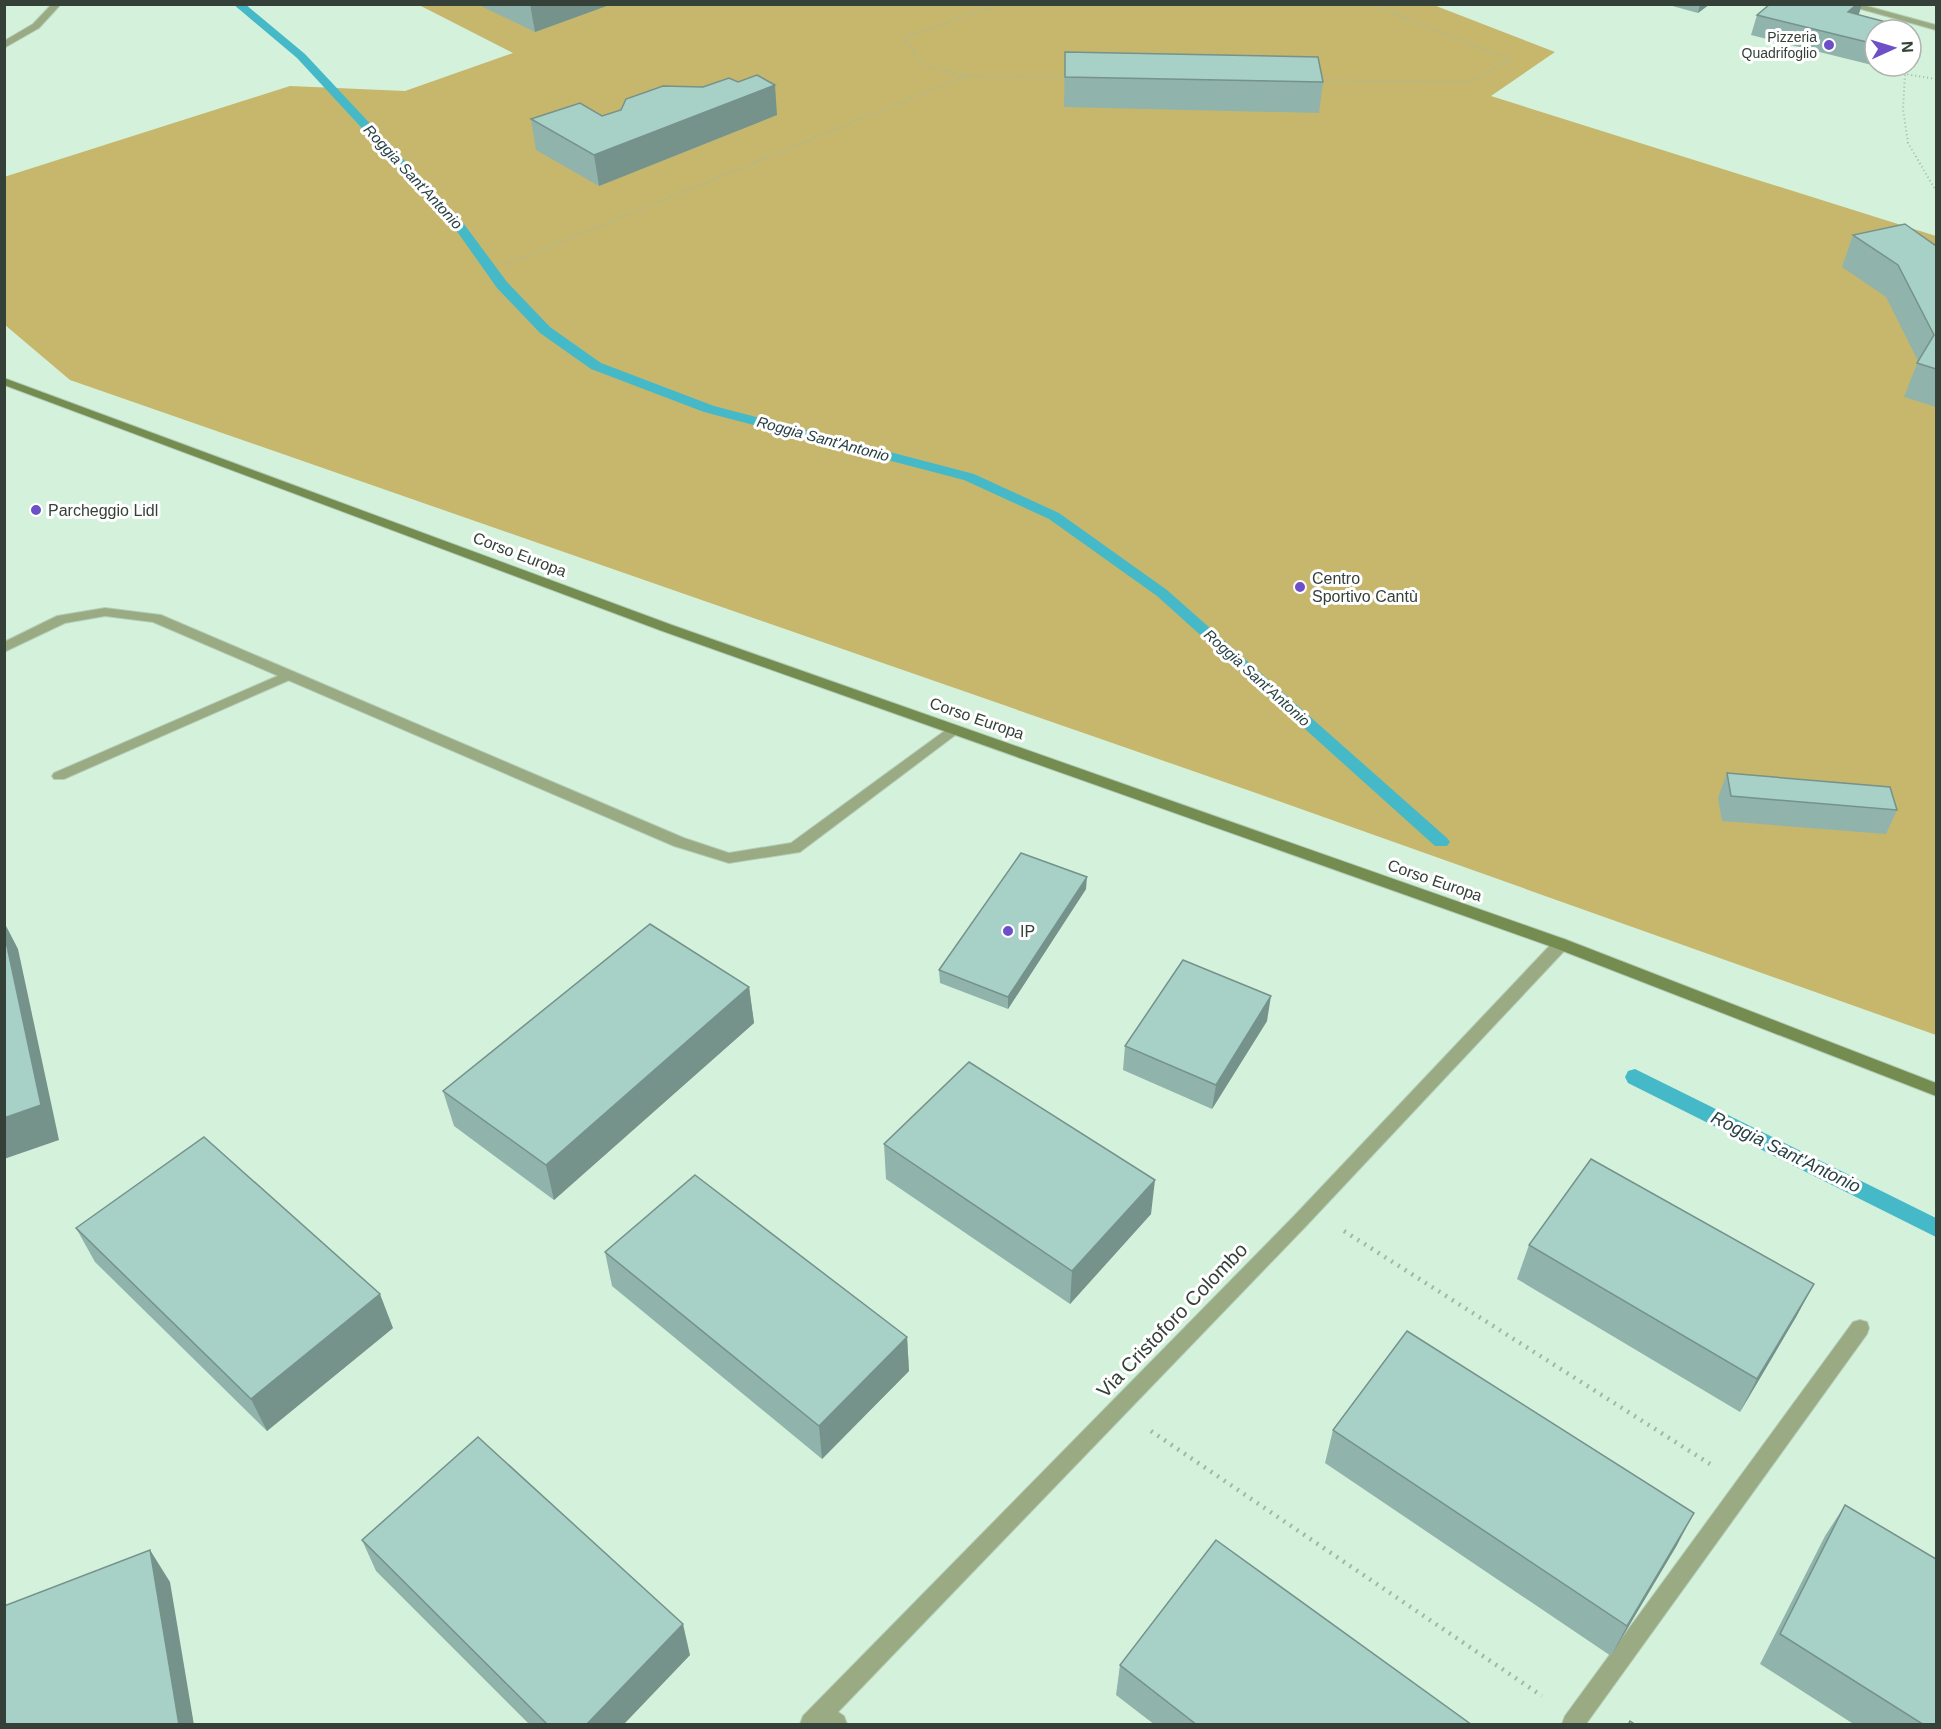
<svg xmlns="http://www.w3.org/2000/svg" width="1941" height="1729" font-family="Arial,sans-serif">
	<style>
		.green { fill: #c6b76d }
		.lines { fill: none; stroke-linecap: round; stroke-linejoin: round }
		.stream { fill: #46b9c9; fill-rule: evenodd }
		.lane-casing { stroke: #b4ceba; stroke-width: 2 }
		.street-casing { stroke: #b4ceba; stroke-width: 2 }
		.secondary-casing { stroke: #b4ceba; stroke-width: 2 }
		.path-far1 { stroke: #a0b8a6; stroke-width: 2; stroke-dasharray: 1 3; stroke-linecap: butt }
		.path { stroke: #a0b8a6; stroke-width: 4.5; stroke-dasharray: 2 6; stroke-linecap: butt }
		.lane { fill: #9aab83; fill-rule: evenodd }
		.street { fill: #9aab83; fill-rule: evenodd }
		.secondary { fill: #758c50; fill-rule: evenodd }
		.wall { fill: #90b3ab }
		.shaded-wall { fill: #75928b }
		.building { fill: #a7d0c7; stroke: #75928b; stroke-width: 1.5 }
		.poi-dot { fill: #6d4fc8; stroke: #fff; stroke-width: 2 }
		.labels { text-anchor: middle; stroke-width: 6; stroke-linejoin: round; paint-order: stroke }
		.far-poi-label { font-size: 14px; fill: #344038; stroke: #fff; text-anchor: end }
		.far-water-label { font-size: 15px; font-style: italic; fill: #284145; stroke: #fff }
		.poi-label { font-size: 16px; fill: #344038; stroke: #fff; text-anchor: start }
		.street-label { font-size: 16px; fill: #344038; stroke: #fff }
		.water-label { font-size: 18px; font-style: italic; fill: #284145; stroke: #fff }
		.near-street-label { font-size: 20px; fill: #344038; stroke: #fff }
	</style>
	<rect width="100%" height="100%" fill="#d4f2db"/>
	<!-- green -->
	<polygon class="green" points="1431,4 1555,52 1491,96 1936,236 1936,1035 1256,793 70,380 5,325 4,177 290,86 405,91 513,53 419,5"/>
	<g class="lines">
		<!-- stream -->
		<g class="stream">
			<polygon points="233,4 245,4 305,54 464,224 507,282 550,327 601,363 714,406 974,474 1059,513 1167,590 1447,838 1450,842 1447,846 1435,846 1157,596 1049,519 964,480 704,412 591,369 540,333 497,288 456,230 297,58"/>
			<polygon points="1635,1069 1936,1218 1936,1237 1628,1083 1625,1077 1628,1071"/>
		</g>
		<defs>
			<polygon id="lane" points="289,671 294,672 296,675 294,678 64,779 54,779 52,776 54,773"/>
			<g id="street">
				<polygon points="52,4 61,4 39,28 4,48 4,41 33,24"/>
				<polygon points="1843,4 1859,4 1936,25 1936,30"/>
				<polygon points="105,608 161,615 684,838 729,853 791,843 950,727 960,727 962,730 800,852 729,863 674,846 153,622 105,616 65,623 4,652 4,642 57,616"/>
				<polygon points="1561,938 1567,940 1569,944 1567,948 1307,1225 838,1712 844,1716 847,1724 800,1724 803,1716 1295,1215 1555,940"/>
				<polygon points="1860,1320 1867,1322 1869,1328 1867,1334 1586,1724 1562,1724 1565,1716 1853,1322"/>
			</g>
			<polygon id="secondary" points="4,378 672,625 1567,940 1936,1083 1936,1096 1555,948 662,631 4,385"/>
		</defs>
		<!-- lane casing -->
		<use href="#lane" class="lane-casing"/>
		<!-- street casing -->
		<use href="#street" class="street-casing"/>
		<!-- secondary casing -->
		<use href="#secondary" class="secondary-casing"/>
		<!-- path-far1 -->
		<g class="path-far1">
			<polyline points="1370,4 1509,59"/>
			<polyline points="966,76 1068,77"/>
			<polyline points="1936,79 1905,74 1903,109 1908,143 1936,191"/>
			<polyline points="1319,80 1471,82 1510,59"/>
			<polyline points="504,265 966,76 924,65 903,38 999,4"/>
		</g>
		<!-- path -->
		<g class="path">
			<polyline points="1344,1231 1710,1464"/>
			<polyline points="1151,1431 1542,1696"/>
		</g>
		<!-- lane -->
		<use href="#lane" class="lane"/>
		<!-- street -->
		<use href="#street" class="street"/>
		<!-- secondary -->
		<use href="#secondary" class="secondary"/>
	</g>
	<!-- wall -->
	<g class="wall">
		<polygon points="477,4 612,4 535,32"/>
		<polygon points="1665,4 1710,4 1698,13"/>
		<polygon points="1770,4 1862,4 1858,15 1875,30 1875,62 1872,65 1751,35 1757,15"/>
		<polygon points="1065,52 1323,82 1319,113 1064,107"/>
		<polygon points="703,87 777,115 599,186 536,150 531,119 602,116"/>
		<polygon points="1853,235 1936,246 1936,407 1904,397 1918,361 1886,297 1842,267"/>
		<polygon points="1727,773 1897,810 1886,834 1722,821 1718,798"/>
		<polygon points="1086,889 1008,1009 940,983 939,970"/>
		<polygon points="749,987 754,1023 554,1200 454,1126 443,1091"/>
		<polygon points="1267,1021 1212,1109 1123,1070 1125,1046"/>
		<polygon points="884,1144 1151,1214 1070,1304 886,1179"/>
		<polygon points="76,1228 393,1328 267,1431 95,1262"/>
		<polygon points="1529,1245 1814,1284 1796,1317 1740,1412 1517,1279"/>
		<polygon points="605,1252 907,1337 909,1371 822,1459 612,1286"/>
		<polygon points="1333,1430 1677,1545 1611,1656 1325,1463"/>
		<polygon points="1845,1505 1936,1725 1855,1725 1760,1664 1825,1536"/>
		<polygon points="362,1540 690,1655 623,1725 530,1725 376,1571"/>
		<polygon points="1120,1665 1472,1725 1155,1725 1116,1695"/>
	</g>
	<!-- shaded-wall -->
	<g class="shaded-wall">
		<polygon points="530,4 612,4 535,32"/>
		<polygon points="1700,4 1710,4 1698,13"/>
		<polygon points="1857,4 1862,4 1858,17 1848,12"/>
		<polygon points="1875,55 1875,62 1872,65"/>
		<polygon points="775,85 777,115 599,186 594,155"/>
		<polygon points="1087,877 1086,889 1008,1009 1008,997"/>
		<polygon points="4,922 18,949 59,1140 4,1159"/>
		<polygon points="749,987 754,1023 554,1200 546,1165"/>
		<polygon points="1271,996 1267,1021 1212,1109 1216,1085"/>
		<polygon points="1155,1180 1151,1214 1070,1304 1072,1271"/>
		<polygon points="1814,1284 1796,1317 1740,1412 1757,1379"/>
		<polygon points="380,1294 393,1328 267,1431 251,1399"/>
		<polygon points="907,1337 909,1371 822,1459 819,1426"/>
		<polygon points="1694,1513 1677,1545 1611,1656 1627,1626"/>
		<polygon points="150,1550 170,1582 194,1725 179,1725"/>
		<polygon points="683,1624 690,1655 623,1725 586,1725"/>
	</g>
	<!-- building -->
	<g class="building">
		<polygon points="1770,4 1857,4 1848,12 1897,25 1892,30 1875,30 1875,44 1757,15"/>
		<polygon points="1065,52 1318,57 1323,82 1065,77"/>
		<polygon points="757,75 775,85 594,155 531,119 580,103 602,116 621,110 626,99 663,86 703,87 729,78 738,82"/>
		<polygon points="1905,224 1936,246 1936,369 1917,363 1934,335 1898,265 1853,235"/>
		<polygon points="1727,773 1890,787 1897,810 1731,796"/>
		<polygon points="1021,853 1087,877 1008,997 939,970"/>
		<polygon points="650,924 749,987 546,1165 443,1091"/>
		<polygon points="4,932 41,1105 4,1118"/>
		<polygon points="1183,960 1271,996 1216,1085 1125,1046"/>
		<polygon points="969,1062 1155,1180 1072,1271 884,1144"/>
		<polygon points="204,1137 380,1294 251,1399 76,1228"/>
		<polygon points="1591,1159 1814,1284 1757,1379 1529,1245"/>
		<polygon points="695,1175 907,1337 819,1426 605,1252"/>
		<polygon points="1407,1331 1694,1513 1627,1626 1333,1430"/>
		<polygon points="478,1437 683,1624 586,1725 548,1725 362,1540"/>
		<polygon points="1845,1505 1936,1559 1936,1725 1924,1725 1780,1634"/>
		<polygon points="1216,1540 1472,1725 1197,1725 1120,1665"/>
		<polygon points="150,1550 179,1725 4,1725 4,1606"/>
		<polygon points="1630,1721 1636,1725 1628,1725"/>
	</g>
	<!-- markers -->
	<g class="poi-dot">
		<circle cx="1829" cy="45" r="6"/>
		<circle cx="36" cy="510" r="6"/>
		<circle cx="1300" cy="587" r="6"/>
		<circle cx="1008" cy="931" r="6"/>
	</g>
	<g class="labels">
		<!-- far-poi labels -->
		<g class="far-poi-label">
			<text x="1817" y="42">Pizzeria<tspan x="1817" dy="16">Quadrifoglio</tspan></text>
		</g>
		<!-- far-water labels -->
		<g class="far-water-label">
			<text transform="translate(413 177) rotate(47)" y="5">Roggia Sant'Antonio</text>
			<text transform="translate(823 439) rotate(15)" y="5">Roggia Sant'Antonio</text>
			<text transform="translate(1257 678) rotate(42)" y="5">Roggia Sant'Antonio</text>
		</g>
		<!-- poi labels -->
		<g class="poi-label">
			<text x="48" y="516">Parcheggio Lidl</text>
			<text x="1312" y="584">Centro<tspan x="1312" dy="18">Sportivo Cantù</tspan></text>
			<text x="1020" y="937">IP</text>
		</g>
		<!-- street labels -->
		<g class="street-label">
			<text transform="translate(520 554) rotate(21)" y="6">Corso Europa</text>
			<text transform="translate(977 718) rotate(19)" y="6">Corso Europa</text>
			<text transform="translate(1435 880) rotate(19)" y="6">Corso Europa</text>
		</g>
		<!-- water labels -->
		<g class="water-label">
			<text transform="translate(1786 1152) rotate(26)" y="6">Roggia Sant'Antonio</text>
		</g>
		<!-- near-street labels -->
		<g class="near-street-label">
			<text transform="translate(1172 1320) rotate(-46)" y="7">Via Cristoforo Colombo</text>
		</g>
	</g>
	<!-- border -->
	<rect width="1941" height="1729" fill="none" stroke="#344038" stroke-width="12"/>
	<!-- north arrow -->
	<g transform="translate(1893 48) rotate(86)"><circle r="28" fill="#ffffff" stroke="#aeb3af" stroke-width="1.5"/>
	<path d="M0-4.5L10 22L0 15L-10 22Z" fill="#6d4fc8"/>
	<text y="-9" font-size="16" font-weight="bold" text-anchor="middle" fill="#344038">N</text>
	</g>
</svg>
